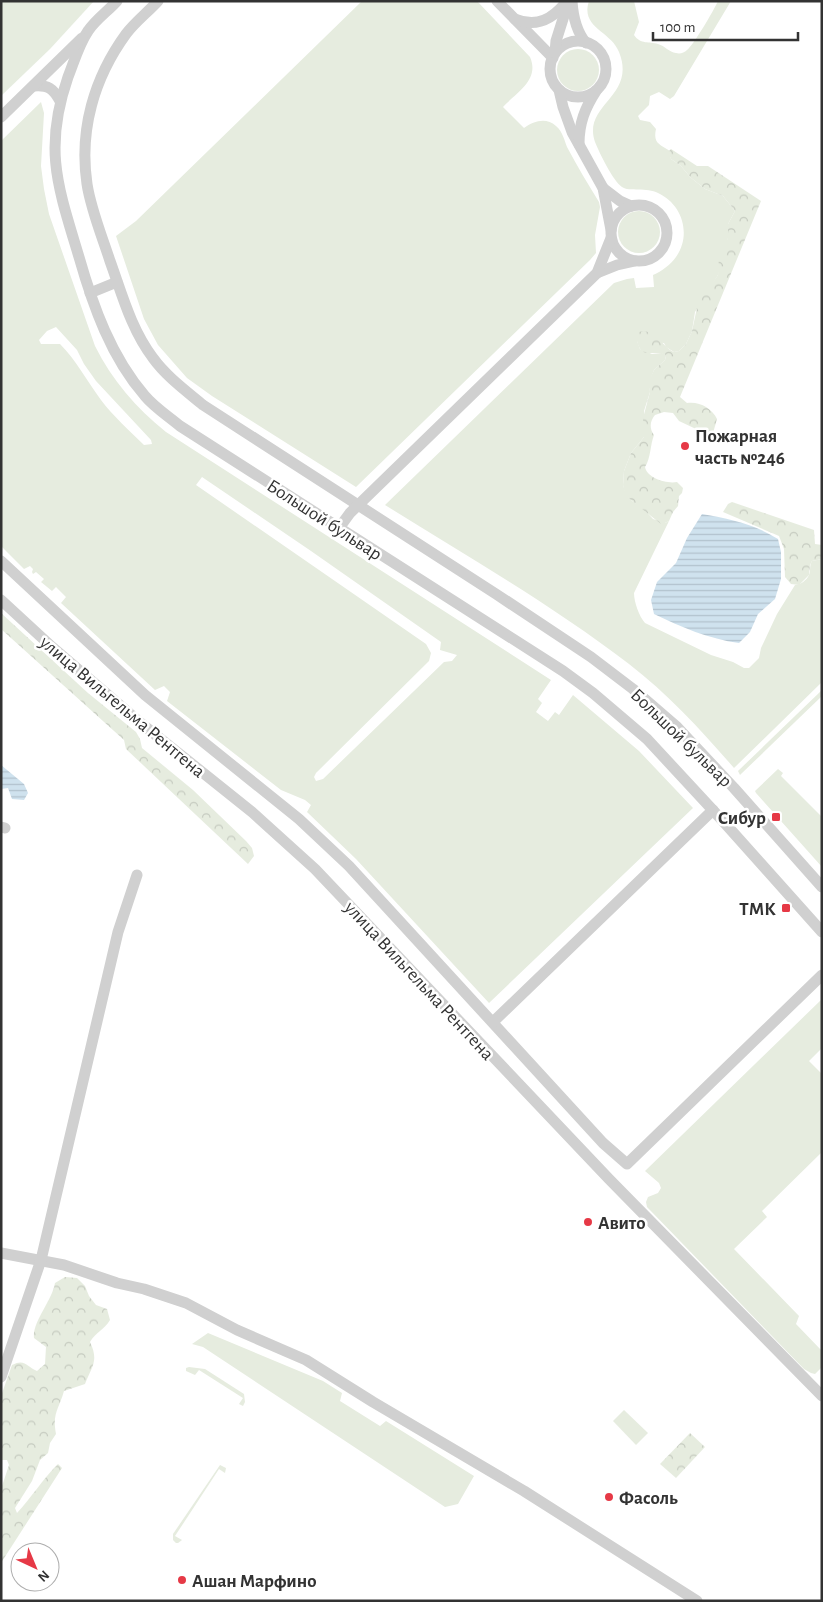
<svg xmlns="http://www.w3.org/2000/svg" width="823" height="1602" font-family="'Alegreya Sans',sans-serif">
	<style>
		.green { fill: #e6ecdf; fill-rule: evenodd }
		.forest { fill: url(#forest-crowns) }
		.water { fill: url(#water-rules) }
		.lines { fill: none; stroke-linecap: round; stroke-linejoin: round }
		.minor { stroke: #d0d0d0; stroke-width: 11 }
		.poi-dot { fill: #e63946; stroke: #fff; stroke-width: 2 }
		.labels { text-anchor: middle; stroke-width: 5; stroke-linejoin: round; paint-order: stroke }
		.poi-label { font-size: 19px; font-weight: bold; fill: #333; stroke: #fff; text-anchor: start }
		.street-label { font-size: 19px; fill: #333; stroke: #fff }
	</style>
	<defs>
		<pattern id="forest-crowns" width="20" height="18" patternUnits="userSpaceOnUse" patternTransform="scale(1.25)"><rect width="20" height="18" fill="#e6ecdf"/><path d="M2 6a3 3 0 1 1 6 0M12 15a3 3 0 1 1 6 0" fill="none" stroke="#c6cbc0"/></pattern>
		<pattern id="water-rules" width="6" height="5" patternUnits="userSpaceOnUse" patternTransform="scale(1.25)"><rect width="6" height="5" fill="#cfe2ee"/><path d="M0 2.5h6" fill="none" stroke="#b2c2cd"/></pattern>
	</defs>
	<rect width="100%" height="100%" fill="#fff"/>
	<!-- green -->
	<g class="green">
		<polygon points="1,1 94,1 50,49 1,96"/>
		<path d="M 362,1 L 477,1 L 530,57 C 540,80 517,92 503,107 L 524,128 C 534,121 546,117 556,126 C 563,132 564,140 567,147 C 577,166 588,184 599,202 L 600,207 L 595,235 L 596,253 L 590,260 L 356,487 L 212,396 L 187,378 L 158,345 L 144,319 L 116,236 L 136,221 Z"/>
		<path d="M 589,1 L 634,1 L 639,22 L 634,35 C 641,45 649,41 658,44 C 665,46 669,52 676,53 C 680,54 684,53 687,50 C 693,46 714,10 718,1 L 731,1 L 674,96 L 670,99 L 659,92 L 650,96 L 649,105 L 638,116 L 640,120 L 650,122 L 656,129 C 653,143 659,144 670,151 L 669,152 L 671,159 L 681,166 L 690,177 L 705,189 L 723,196 L 735,211 L 728,224 L 728,238 L 718,275 L 695,312 L 692,331 L 686,344 L 679,351 L 674,352 L 666,347 L 664,343 L 637,341 L 640,349 L 652,354 L 662,353 L 666,355 L 665,360 L 654,370 L 649,383 L 650,392 L 644,411 L 644,437 L 631,453 L 624,471 L 623,485 L 626,494 L 632,501 L 643,508 L 653,519 L 665,523 L 669,521 L 634,593 C 634,602 639,616 645,623 L 711,655 L 733,662 L 744,668 L 749,668 L 759,658 L 761,648 L 777,614 L 795,585 C 800,585 807,580 809,575 C 811,570 809,566 812,561 L 822,559 L 822,682 L 734,768 C 702,731 668,694 629,664 C 552,605 467,556 385,505 L 614,283 L 627,279 L 634,278 L 636,288 L 654,287 L 653,275 C 662,271 670,265 676,257 C 692,234 682,204 658,193 C 647,187 629,192 622,187 C 613,181 599,152 595,142 C 582,104 637,97 619,52 C 611,31 580,28 589,1 Z"/>
		<circle cx="578" cy="70" r="21"/>
		<path d="M 41,102 L 44,113 L 41,166 L 44,189 L 49,214 L 95,346 C 112,380 136,408 166,432 L 551,680 L 538,699 L 542,703 L 536,712 L 548,721 L 555,712 L 559,715 L 573,695 L 639,751 L 693,808 L 489,1003 L 356,859 L 307,812 L 311,805 L 305,800 L 281,790 L 167,701 L 170,692 L 164,686 L 155,690 L 61,603 L 66,597 L 56,587 L 52,591 L 41,582 L 44,579 L 36,572 L 33,574 L 32,572 L 33,569 L 30,566 L 24,569 L 1,546 L 1,141 ZM 56,327 L 77,350 L 84,364 L 96,381 L 151,440 L 152,444 L 144,445 C 129,430 113,416 101,400 C 87,381 76,360 60,344 L 41,344 L 39,340 L 47,331 ZM 202,477 L 311,551 L 441,642 L 440,650 L 457,655 L 452,661 L 444,662 L 323,779 L 316,781 L 314,777 L 316,773 L 429,661 L 431,653 L 426,644 L 196,485 Z"/>
		<circle cx="639" cy="232" r="21"/>
		<polygon points="822,690 822,696 740,775 738,771"/>
		<polygon points="778,769 783,773 781,776 822,817 822,867 756,793 755,791"/>
		<polygon points="822,999 822,1048 809,1061 822,1074 822,1152 762,1211 767,1217 734,1249 799,1316 796,1324 822,1351 822,1367 815,1374 811,1373 804,1369 647,1207 646,1202 648,1197 658,1193 661,1188 659,1183 645,1171"/>
		<polygon points="208,1333 323,1381 342,1393 340,1401 380,1426 386,1421 474,1476 458,1504 445,1507 203,1347 192,1344"/>
		<polygon points="189,1367 205,1369 244,1394 245,1402 243,1406 239,1404 243,1398 199,1370 195,1375 186,1371 186,1368"/>
		<polygon points="624,1410 648,1433 636,1445 613,1421"/>
		<polygon points="220,1465 226,1468 225,1473 219,1469 175,1536 182,1540 178,1543 176,1543 173,1540 173,1534"/>
	</g>
	<!-- forest -->
	<g class="forest">
		<path d="M 671,149 L 697,166 L 708,166 L 761,201 L 680,397 L 687,403 C 699,401 712,408 717,419 L 713,433 L 708,440 L 700,441 L 697,437 L 699,433 L 696,429 L 679,421 L 673,413 L 664,412 L 655,415 C 650,421 649,428 654,435 C 650,445 651,458 645,467 C 647,478 666,484 677,482 L 683,488 L 682,493 L 679,496 L 678,506 L 673,512 L 669,521 L 665,523 L 661,524 L 632,501 L 625,494 L 623,485 L 624,471 L 631,453 L 644,437 L 643,418 L 650,392 L 648,383 L 654,370 L 665,360 L 666,355 C 653,348 640,363 636,336 L 638,332 C 656,327 661,346 674,352 L 679,351 L 686,344 L 692,331 L 698,303 L 718,275 L 719,256 L 728,238 L 728,224 L 735,211 L 723,196 L 705,189 L 690,177 L 681,166 L 671,159 L 668,152 Z"/>
		<polygon points="732,502 814,530 815,544 822,545 822,559 812,561 810,565 809,575 799,585 791,584 785,577 784,549 779,536 723,512 728,504"/>
		<polygon points="1,613 88,693 136,732 140,739 142,748 193,790 246,841 252,848 254,856 248,864 126,749 124,740 1,629"/>
		<path d="M 65,1277 L 77,1278 L 85,1286 L 89,1296 L 96,1305 L 107,1309 L 110,1320 C 104,1330 96,1332 90,1342 C 99,1361 92,1366 85,1384 L 64,1391 C 59,1409 52,1413 56,1434 L 50,1443 L 48,1453 L 40,1460 L 32,1481 L 15,1508 L 17,1513 C 31,1498 42,1480 58,1464 L 62,1468 L 1,1563 L 1,1489 L 9,1465 L 7,1460 L 1,1460 L 1,1396 L 12,1365 C 25,1358 27,1367 37,1371 L 45,1364 L 46,1347 L 34,1338 C 32,1322 52,1301 55,1283 Z"/>
		<polygon points="690,1433 705,1447 676,1478 660,1464"/>
	</g>
	<!-- water -->
	<g class="water">
		<path d="M 702,514 C 730,519 754,524 778,539 L 781,552 L 781,579 L 775,599 L 758,614 L 750,632 L 739,643 C 709,639 681,627 654,614 L 651,600 L 657,582 L 676,563 L 687,538 Z"/>
		<polygon points="1,765 24,784 28,793 24,800 12,799 8,788 1,789"/>
	</g>
	<g class="lines">
		<!-- minor -->
		<g class="minor">
			<path d="M 117,1 C 108,11 95,20 88,31 C 79,44 74,62 68,77 C 43,149 58,187 79,257 C 93,306 111,357 145,396 C 154,407 168,416 180,426 L 563,671 L 593,693 L 647,739 L 722,820 L 822,932"/>
			<path d="M 158,1 C 148,12 135,22 126,34 C 94,78 79,130 87,184 C 91,210 102,236 110,261 C 122,294 131,329 153,358 C 166,376 185,390 203,405 L 496,594 L 591,657 L 633,689 L 677,727 L 734,788 L 822,887"/>
			<polyline points="497,1 553,58"/>
			<path d="M 572,1 C 573,17 576,31 586,43"/>
			<path d="M 515,19 C 537,28 553,19 567,1"/>
			<circle cx="578" cy="69" r="28"/>
			<polyline points="555,53 556,41 568,3"/>
			<path d="M 34,86 C 48,85 53,88 60,101"/>
			<polyline points="559,90 563,107 572,132 603,188 611,230"/>
			<polyline points="1,117 82,38"/>
			<path d="M 579,144 C 579,123 585,108 596,91"/>
			<polyline points="603,188 620,201 631,206"/>
			<circle cx="639" cy="233" r="28"/>
			<polyline points="597,273 617,265 635,261"/>
			<polyline points="90,293 117,282"/>
			<polyline points="339,528 350,513 597,273 611,238"/>
			<polyline points="1,561 145,695 299,819 349,866 603,1143 627,1164 822,975"/>
			<polyline points="1,600 52,647 137,720 252,812 315,869 609,1179 822,1396"/>
			<polyline points="1,827 5,828"/>
			<polyline points="493,1022 713,810"/>
			<polyline points="1,1253 64,1265 117,1283 144,1289 186,1303 237,1330 306,1360 373,1402 524,1491 697,1601"/>
			<polyline points="1,1377 41,1260 118,932 137,875"/>
		</g>
	</g>
	<!-- markers -->
	<g class="poi-dot">
		<circle cx="685" cy="446" r="5"/>
		<rect x="771" y="812" width="10" height="10" rx="2.5"/>
		<rect x="781" y="903" width="10" height="10" rx="2.5"/>
		<circle cx="588" cy="1222" r="5"/>
		<circle cx="609" cy="1497" r="5"/>
		<circle cx="182" cy="1580" r="5"/>
	</g>
	<g class="labels">
		<!-- poi labels -->
		<g class="poi-label">
			<text x="695" y="442">Пожарная<tspan x="695" dy="22">часть №246</tspan></text>
			<text x="766" y="824" text-anchor="end">Сибур</text>
			<text x="776" y="915" text-anchor="end">ТМК</text>
			<text x="598" y="1229">Авито</text>
			<text x="619" y="1504">Фасоль</text>
			<text x="192" y="1587">Ашан Марфино</text>
		</g>
		<!-- street labels -->
		<g class="street-label">
			<text transform="translate(325 519) rotate(33)" y="7">Большой бульвар</text>
			<text transform="translate(123 706) rotate(40)" y="7">улица Вильгельма Рентгена</text>
			<text transform="translate(682 737) rotate(44)" y="7">Большой бульвар</text>
			<text transform="translate(420 980) rotate(47)" y="7">улица Вильгельма Рентгена</text>
		</g>
	</g>
	<!-- border -->
	<rect width="823" height="1602" fill="none" stroke="#333333" stroke-width="5"/>
	<!-- north arrow -->
	<g transform="translate(35 1567) rotate(136)"><circle r="24" fill="#ffffff" stroke="#adadad"/>
	<path d="M0-4L9 19L0 12L-9 19Z" fill="#e63946"/>
	<text y="-8" font-size="14" font-weight="bold" text-anchor="middle" fill="#333333">N</text>
	</g>
	<!-- scale -->
	<path d="M653 32v8h145v-8" fill="none" stroke="#333333" stroke-width="2.5"/>
	<text x="660" y="32" font-size="15" fill="#333333" stroke="#ffffff" stroke-width="4" paint-order="stroke">100 m</text>
</svg>
